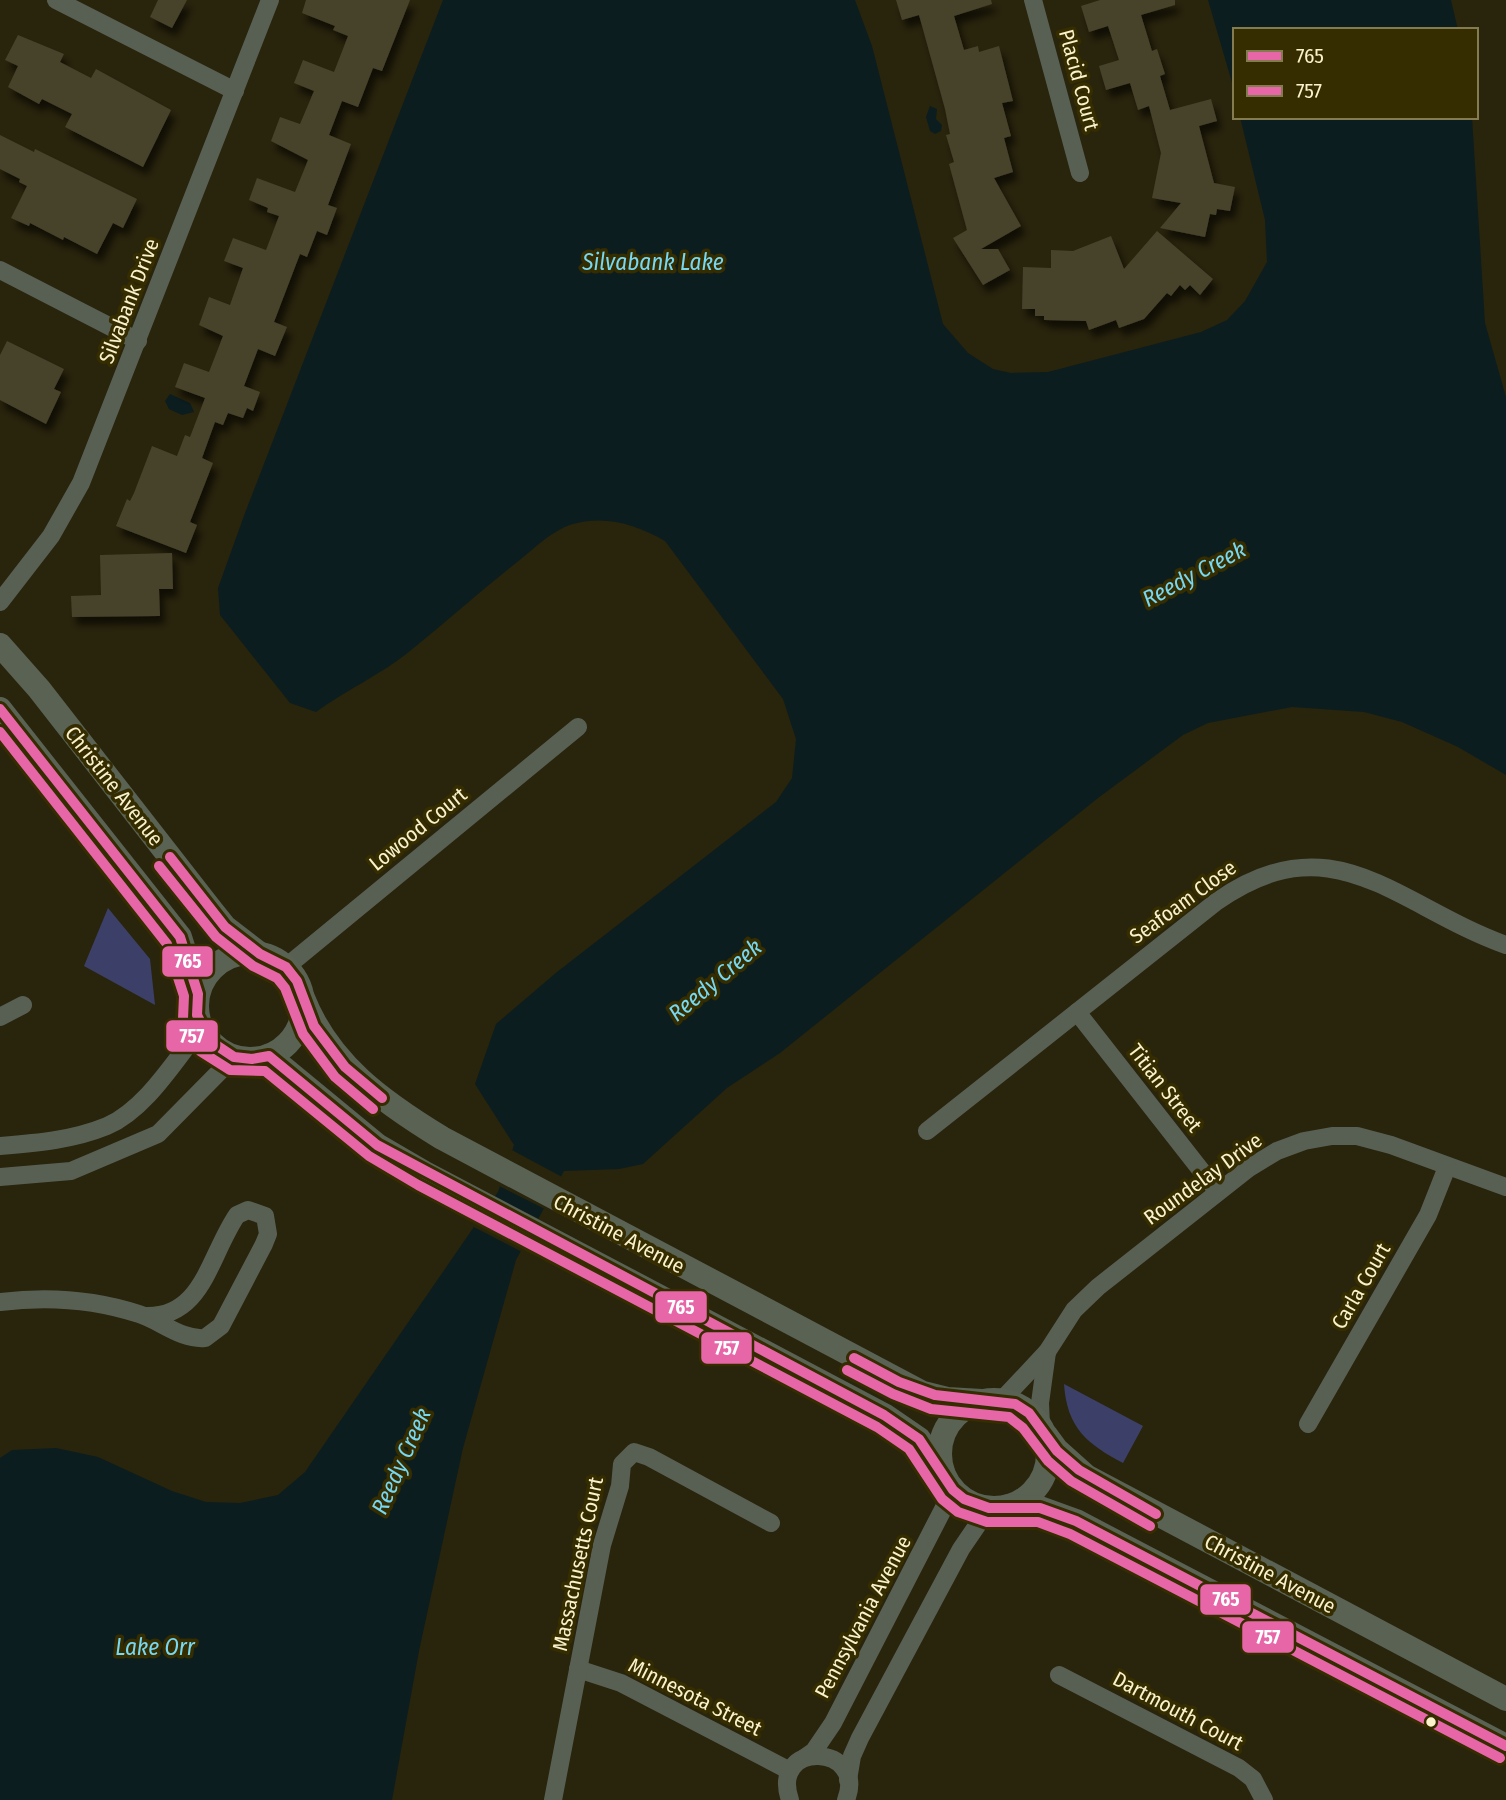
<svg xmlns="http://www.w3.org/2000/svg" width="1506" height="1800" font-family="'Fira Sans Condensed',sans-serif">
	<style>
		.green { fill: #3c4069 }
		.water { fill: #0c1d1f }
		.pier { fill: #29240c }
		.building { fill: #47422b; filter: url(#shadow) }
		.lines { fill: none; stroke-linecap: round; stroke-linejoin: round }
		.street { stroke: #586054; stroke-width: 18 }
		.secondary { stroke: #596253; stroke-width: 24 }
		.bus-1-casing { stroke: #352c00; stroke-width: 16 }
		.bus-2-casing { stroke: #352c00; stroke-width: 16 }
		.bus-1 { stroke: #e766a7; stroke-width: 10 }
		.bus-2 { stroke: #e766a7; stroke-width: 10 }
		.bus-dot { fill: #faf2cb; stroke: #352c00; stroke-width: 2.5 }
		.labels { text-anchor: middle; stroke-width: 7; stroke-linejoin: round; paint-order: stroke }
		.street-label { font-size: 21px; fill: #faf2cb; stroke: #352c00 }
		.water-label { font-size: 23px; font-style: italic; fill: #77d8f2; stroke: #352c00 }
		.line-badge { stroke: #352c00; stroke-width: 2.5 }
		.badge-label { font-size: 19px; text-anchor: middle; font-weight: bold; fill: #fff }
	</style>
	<defs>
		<filter id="shadow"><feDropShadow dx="4.5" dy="8" stdDeviation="3.5" flood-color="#0009"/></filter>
	</defs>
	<rect width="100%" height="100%" fill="#29240c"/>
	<!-- green -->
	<g class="green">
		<polygon points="108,908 150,959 155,1005 84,966"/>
		<path d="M 1064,1384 L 1143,1426 L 1123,1463 C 1087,1444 1067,1428 1064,1384 Z"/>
	</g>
	<!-- water -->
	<g class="water">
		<path d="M 443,0 L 855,0 L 872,46 L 943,324 L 968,353 L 993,369 L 1011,373 L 1048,372 L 1201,332 L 1227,320 L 1245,301 L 1267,262 L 1265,220 L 1240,117 L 1472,117 L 1485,323 L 1506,397 L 1506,775 L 1458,747 L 1402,722 L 1364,712 L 1292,707 L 1208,723 L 1183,735 L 1098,798 L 780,1053 L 727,1088 L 643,1164 L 619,1169 L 564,1171 L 516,1260 L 463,1448 L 419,1651 L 392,1800 L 0,1800 L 0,1458 L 12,1450 L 56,1448 L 98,1457 L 172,1491 L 206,1502 L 240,1503 L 278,1495 L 305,1472 L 498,1192 L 514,1145 L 475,1084 L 496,1024 L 557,972 L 776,802 L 792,778 L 796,739 L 783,699 L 665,541 C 636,525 607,515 573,524 C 552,530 534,549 516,563 C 480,591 446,622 410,651 C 382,674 346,690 316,712 L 290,703 L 220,615 L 218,588 L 245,513 Z"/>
		<polygon points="1208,0 1451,0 1458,30 1235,30 1235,93"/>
		<polygon points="930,106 937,109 936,119 942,125 941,131 935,134 930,131 926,117"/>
		<polygon points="170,394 190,403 194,412 182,415 169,409 165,401"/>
	</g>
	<!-- pier -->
	<g class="pier">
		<polygon points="510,1149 564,1178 547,1210 497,1185"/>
		<polygon points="491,1195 541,1220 524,1253 470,1225"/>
	</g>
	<!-- building -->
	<g class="building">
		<polygon points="158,0 187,0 172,28 150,17"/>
		<polygon points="306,0 410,0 382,71 373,68 358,107 342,101 329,135 351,144 328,205 337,208 327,235 317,231 307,257 300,254 274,322 287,327 275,356 258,349 244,386 260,392 253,411 247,408 243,418 228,413 223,425 215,422 202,458 213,463 190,522 197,525 186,553 116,526 127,499 130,501 134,493 152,446 177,456 185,435 190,437 205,398 175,387 184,363 209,372 223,336 199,325 209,297 230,305 243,268 224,261 233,238 266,250 279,216 267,212 268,208 249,200 257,178 295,192 308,160 271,141 280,117 300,124 314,91 294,83 303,60 334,72 348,36 333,30 335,26 302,13"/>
		<polygon points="896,0 991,0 992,4 954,16 964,50 978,46 979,52 999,46 1013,101 1002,103 1011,136 1004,138 1013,172 994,178 1021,226 981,249 998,249 1010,270 983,285 953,238 967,230 949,164 954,162 946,135 950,134 945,109 919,15 902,20"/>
		<polygon points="1100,0 1175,0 1175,5 1141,15 1152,51 1157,49 1165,74 1160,76 1170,110 1211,99 1217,121 1199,126 1214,183 1235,187 1230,211 1217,209 1216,215 1210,214 1205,237 1160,228 1181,203 1152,198 1161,153 1149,106 1138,110 1130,83 1106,90 1099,66 1119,60 1108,26 1089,32 1081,6"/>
		<polygon points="18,35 64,54 60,62 91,78 96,69 171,110 143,167 65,127 72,114 42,99 39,104 8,87 18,66 5,60"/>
		<polygon points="0,135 34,152 35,149 137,199 123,228 113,223 97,254 64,237 63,240 30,223 29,226 11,218 27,186 19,182 20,179 0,169"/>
		<polygon points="1157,231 1213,279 1200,295 1190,285 1185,290 1180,285 1171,296 1167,293 1144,319 1119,328 1116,320 1089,330 1086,321 1044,320 1044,316 1035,316 1035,309 1022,309 1023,267 1051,268 1051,250 1073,251 1111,236 1124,269"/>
		<polygon points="7,341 64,369 54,389 61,392 46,424 0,400 0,355"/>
		<polygon points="172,553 173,589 159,589 160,616 72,617 71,596 101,595 100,555"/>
	</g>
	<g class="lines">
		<!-- street -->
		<g class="street">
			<polyline points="56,0 235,91"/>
			<polyline points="1033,0 1080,173"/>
			<polyline points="0,270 138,341"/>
			<polyline points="0,602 51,536 81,483 270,0"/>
			<polyline points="286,967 578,727"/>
			<polyline points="1077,1012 1218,1192"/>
			<polyline points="0,1017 23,1005"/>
			<path d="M 927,1131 L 1216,902 C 1333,819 1397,906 1506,945"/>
			<path d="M 0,1146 C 37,1143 73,1140 107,1126 C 146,1109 175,1060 201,1028"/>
			<polyline points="0,1177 71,1171 158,1134 234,1057"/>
			<path d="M 0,1302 C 48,1296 93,1299 139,1314 C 161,1321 181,1340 205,1338 L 221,1326 L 264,1244 L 268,1234 L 265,1216 L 248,1210 L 237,1215 C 209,1256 203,1319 144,1316"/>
			<polyline points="1002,1400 1047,1352 1074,1310 1098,1287 1249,1168 1277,1151 1304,1141 1332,1136 1357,1136 1391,1145 1506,1187"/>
			<polyline points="1308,1424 1428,1215 1447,1167"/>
			<polyline points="1041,1425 1040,1403 1047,1352"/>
			<polyline points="578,1669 621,1683 790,1771"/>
			<polyline points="1059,1675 1239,1768 1253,1779 1264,1800"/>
			<polyline points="804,1758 814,1751 833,1723 953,1490"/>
			<polyline points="848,1780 852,1756 860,1738 961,1549 989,1508"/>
			<polyline points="553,1800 602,1545 620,1486 622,1464 634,1452 649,1457 771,1523"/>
			<path d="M 790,1800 C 769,1739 868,1744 846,1800"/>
		</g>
		<!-- secondary -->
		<g class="secondary">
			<polyline points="0,645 39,689 212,911 225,927 260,954"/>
			<polyline points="0,709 180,937 198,994"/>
			<circle cx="250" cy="1006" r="53"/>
			<path d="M 303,998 C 329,1064 383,1102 442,1138 L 923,1393 L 947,1399 L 982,1401"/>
			<polyline points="269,1056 377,1145 425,1173 884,1415 919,1439 943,1473"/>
			<circle cx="994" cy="1454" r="54"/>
			<polyline points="1046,1435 1057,1450 1086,1476 1506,1699"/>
			<polyline points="1009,1506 1040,1508 1076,1521 1506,1746"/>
		</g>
		<defs>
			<g id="bus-1">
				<polyline points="0,709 180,937 198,994 197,1015 210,1041 234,1057 252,1059 269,1056 377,1145 884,1415 919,1439 953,1490 964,1499 989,1508 1040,1508 1076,1521 1506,1746"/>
				<polyline points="170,857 225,927 260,954 286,967 297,981 314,1026 345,1067 382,1098"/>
				<polyline points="854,1358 899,1382 935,1395 1015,1404 1029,1413 1057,1451 1079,1470 1156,1514"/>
			</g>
			<g id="bus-2">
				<polyline points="0,732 167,944 184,996 183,1019 200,1051 230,1070 265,1071 369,1156 418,1185 877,1427 909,1449 942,1499 958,1512 987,1522 1038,1522 1070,1534 1500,1758"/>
				<polyline points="159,866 216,937 253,966 277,978 285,988 303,1034 335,1077 373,1109"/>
				<polyline points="847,1370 893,1394 931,1409 1009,1417 1023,1428 1048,1461 1071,1481 1150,1526"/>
			</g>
		</defs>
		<!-- bus-1 casing -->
		<use href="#bus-1" class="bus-1-casing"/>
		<!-- bus-2 casing -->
		<use href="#bus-2" class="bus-2-casing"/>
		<!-- bus-1 -->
		<use href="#bus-1" class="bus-1"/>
		<!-- bus-2 -->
		<use href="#bus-2" class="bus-2"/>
	</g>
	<!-- markers -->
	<circle class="bus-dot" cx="1431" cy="1722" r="6"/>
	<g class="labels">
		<!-- street labels -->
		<g class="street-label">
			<text transform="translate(1079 80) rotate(75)" y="7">Placid Court</text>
			<text transform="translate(129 301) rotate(-69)" y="7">Silvabank Drive</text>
			<text transform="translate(114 786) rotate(52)" y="7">Christine Avenue</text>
			<text transform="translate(418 829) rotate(-39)" y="7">Lowood Court</text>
			<text transform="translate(1183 902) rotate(-36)" y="7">Seafoam Close</text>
			<text transform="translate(1165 1088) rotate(52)" y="7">Titian Street</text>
			<text transform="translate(1203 1179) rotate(-36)" y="7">Roundelay Drive</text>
			<text transform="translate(619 1234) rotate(28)" y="7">Christine Avenue</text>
			<text transform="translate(1361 1286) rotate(-60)" y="7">Carla Court</text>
			<text transform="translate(578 1564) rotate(-78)" y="7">Massachusetts Court</text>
			<text transform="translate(1270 1574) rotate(28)" y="7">Christine Avenue</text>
			<text transform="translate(863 1617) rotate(-62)" y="7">Pennsylvania Avenue</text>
			<text transform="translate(695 1697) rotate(27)" y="7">Minnesota Street</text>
			<text transform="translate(1178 1711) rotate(28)" y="7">Dartmouth Court</text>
		</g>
		<!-- water labels -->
		<g class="water-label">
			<text x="653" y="270">Silvabank Lake</text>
			<text transform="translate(1194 574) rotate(-28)" y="8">Reedy Creek</text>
			<text transform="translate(715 980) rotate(-40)" y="8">Reedy Creek</text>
			<text transform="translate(401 1461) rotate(-66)" y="8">Reedy Creek</text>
			<text x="155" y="1655">Lake Orr</text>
		</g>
	</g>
	<g class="line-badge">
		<rect x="161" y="945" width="53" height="33" rx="7" fill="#e766a7"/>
		<rect x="165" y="1019" width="54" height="34" rx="7" fill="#e766a7"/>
		<rect x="654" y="1290" width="54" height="34" rx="7" fill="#e766a7"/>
		<rect x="700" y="1331" width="53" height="34" rx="7" fill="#e766a7"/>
		<rect x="1199" y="1583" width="53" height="33" rx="7" fill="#e766a7"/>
		<rect x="1241" y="1620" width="54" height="34" rx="7" fill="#e766a7"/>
	</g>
	<g class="badge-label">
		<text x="188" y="968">765</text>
		<text x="192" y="1043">757</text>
		<text x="681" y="1314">765</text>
		<text x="727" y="1355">757</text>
		<text x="1226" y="1606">765</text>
		<text x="1268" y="1644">757</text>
	</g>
	<!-- legend -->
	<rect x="1233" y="28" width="245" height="91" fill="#352c00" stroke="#847b51" stroke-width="2"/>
	<rect x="1247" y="51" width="35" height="10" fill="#e766a7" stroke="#847b51" stroke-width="2"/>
	<text x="1296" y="63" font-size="21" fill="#faf2cb">765</text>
	<rect x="1247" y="86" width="35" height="10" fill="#e766a7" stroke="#847b51" stroke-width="2"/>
	<text x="1296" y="98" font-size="21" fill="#faf2cb">757</text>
</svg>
